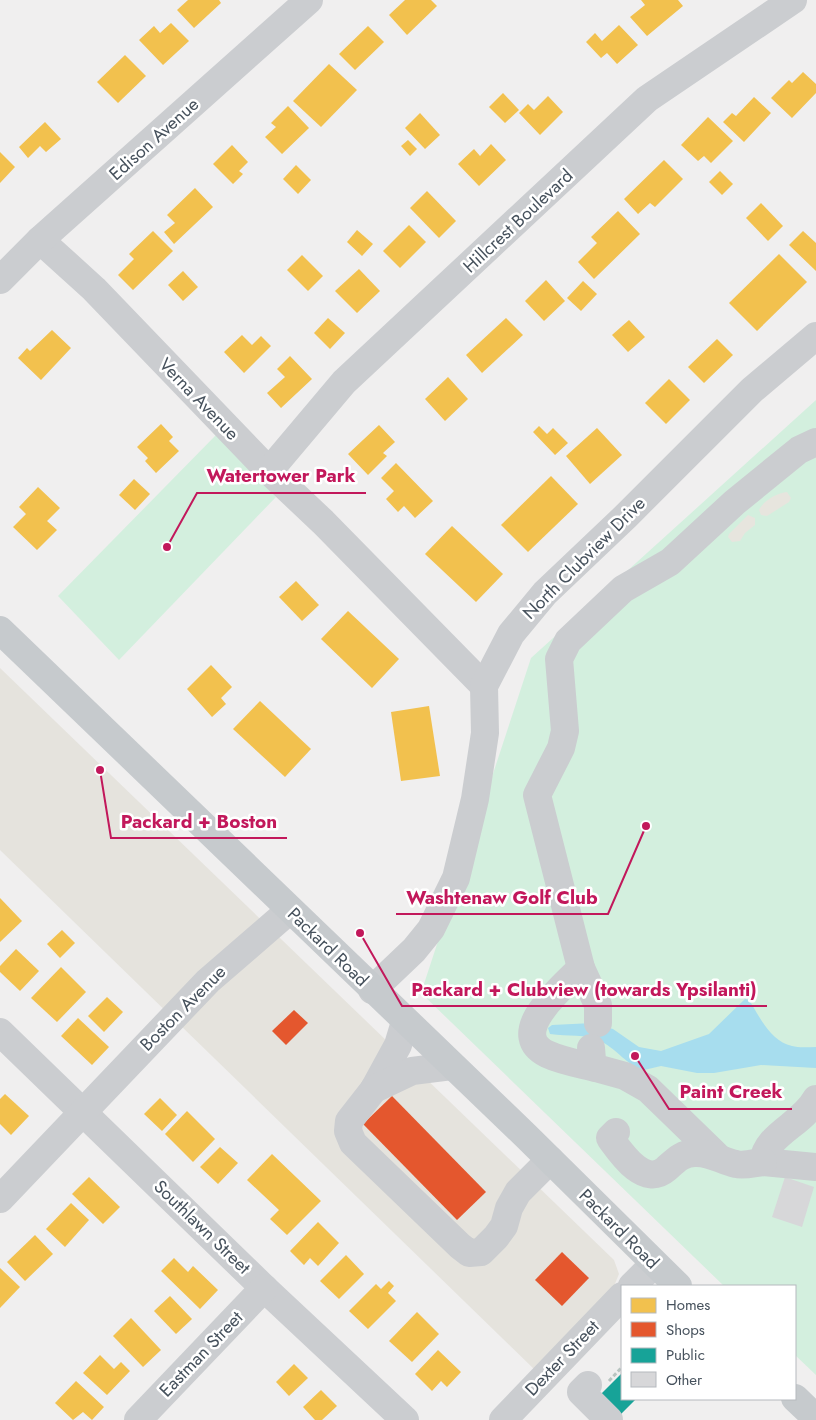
<svg xmlns="http://www.w3.org/2000/svg" width="816" height="1420" font-family="Jost,sans-serif">
	<style>
		.commercial { fill: #e5e3dd }
		.green { fill: #d3efde }
		.sand { fill: #e7e5de }
		.water { fill: #a7ddee }
		.homes { fill: #f2c14e }
		.shops { fill: #e4572e }
		.public { fill: #17a398 }
		.building { fill: #d7d7d9 }
		.lines { fill: none; stroke-linecap: round; stroke-linejoin: round }
		.path { stroke: #b8c4c0; stroke-width: 3; stroke-dasharray: 4 2.5; stroke-linecap: butt }
		.minor { stroke: #cbcdd0; stroke-width: 28 }
		.major { stroke: #c6cacd; stroke-width: 28 }
		.labels { text-anchor: middle; stroke-width: 5; stroke-linejoin: round; paint-order: stroke }
		.street-label { font-size: 18px; fill: #46515c; stroke: #fff }
		.leader { fill: none; stroke: #c2185b; stroke-width: 2 }
		.callout-dot { fill: #c2185b; stroke: #fff; stroke-width: 2 }
		.callout-label { font-size: 19px; text-anchor: middle; font-weight: bold; fill: #c2185b; stroke: #fff; stroke-width: 5; stroke-linejoin: round; paint-order: stroke }
	</style>
	<rect width="100%" height="100%" fill="#f0efef"/>
	<!-- commercial -->
	<polygon class="commercial" points="0,668 614,1260 619,1274 612,1291 537,1372 0,850"/>
	<!-- green -->
	<g class="green">
		<polygon points="816,400 816,1375 795,1355 795,1286 724,1286 421,993 531,658"/>
		<polygon points="216,435 276,497 119,660 58,596"/>
	</g>
	<!-- sand -->
	<g class="sand">
		<path d="M 787,492 L 791,498 L 789,502 L 767,516 L 761,515 L 759,510 C 763,501 777,493 787,492 Z"/>
		<polygon points="748,515 755,518 755,525 745,533 740,541 732,542 728,537 729,534"/>
	</g>
	<!-- water -->
	<path class="water" d="M 745,999 L 749,1000 C 760,1017 770,1041 792,1046 C 799,1048 808,1047 816,1047 L 816,1068 L 761,1065 L 714,1073 L 697,1073 L 661,1066 L 644,1070 C 626,1065 618,1050 602,1042 C 585,1033 568,1037 550,1034 L 548,1028 L 552,1025 L 593,1023 L 613,1029 L 639,1047 L 661,1051 L 709,1034 Z"/>
	<!-- homes -->
	<g class="homes">
		<polygon points="188,0 219,0 221,3 194,28 177,10"/>
		<polygon points="405,0 431,0 437,6 407,35 389,15"/>
		<polygon points="641,0 678,0 683,6 647,36 630,17 645,5"/>
		<polygon points="171,23 189,41 163,65 139,40 154,26 160,33"/>
		<polygon points="619,25 638,45 617,64 607,53 601,58 586,42 595,33 602,41"/>
		<polygon points="368,26 384,42 355,70 339,54"/>
		<polygon points="125,55 146,76 118,103 97,82"/>
		<polygon points="329,64 357,90 321,127 293,101"/>
		<polygon points="803,72 816,84 816,93 792,118 771,98 789,80 792,83"/>
		<polygon points="503,93 519,110 505,123 489,107"/>
		<polygon points="548,96 563,112 540,135 519,113 528,104 534,110"/>
		<polygon points="754,97 771,113 744,142 723,122 732,113 736,116"/>
		<polygon points="288,106 309,128 282,154 265,137 276,127 271,123"/>
		<polygon points="420,113 440,135 425,149 405,128"/>
		<polygon points="708,117 733,141 711,163 704,156 698,161 681,145"/>
		<polygon points="45,122 61,139 46,152 40,146 28,158 19,147"/>
		<polygon points="408,140 417,149 410,156 401,146"/>
		<polygon points="491,144 506,160 479,186 458,164 474,149 480,156"/>
		<polygon points="232,145 248,162 239,171 243,174 233,184 213,164"/>
		<polygon points="0,152 15,167 0,183"/>
		<polygon points="664,160 683,179 655,207 650,203 638,214 624,199"/>
		<polygon points="296,165 311,180 298,194 283,179"/>
		<polygon points="720,171 733,184 722,195 709,182"/>
		<polygon points="195,188 213,207 174,244 164,232 175,223 167,215"/>
		<polygon points="427,191 456,221 439,238 410,208"/>
		<polygon points="761,203 783,226 768,241 746,218"/>
		<polygon points="618,211 640,234 594,279 578,262 597,243 591,237"/>
		<polygon points="409,225 426,242 400,268 383,251"/>
		<polygon points="357,230 373,244 362,256 347,242"/>
		<polygon points="153,231 173,251 133,290 118,275 134,259 129,254"/>
		<polygon points="803,231 816,243 816,271 789,245"/>
		<polygon points="779,254 807,282 757,331 729,303"/>
		<polygon points="302,255 323,276 308,291 287,270"/>
		<polygon points="359,269 380,291 357,313 335,291"/>
		<polygon points="183,271 198,287 183,301 168,285"/>
		<polygon points="546,280 565,301 544,321 525,301"/>
		<polygon points="583,281 597,294 581,311 567,298"/>
		<polygon points="328,318 345,333 330,349 314,333"/>
		<polygon points="506,318 523,335 482,373 466,355"/>
		<polygon points="629,320 645,337 628,352 612,335"/>
		<polygon points="52,330 71,348 41,380 18,358 27,348 30,351"/>
		<polygon points="242,335 252,345 261,336 271,346 244,373 224,352"/>
		<polygon points="717,339 733,355 704,383 688,367"/>
		<polygon points="290,356 312,379 281,408 267,393 285,377 277,369"/>
		<polygon points="448,377 468,399 445,421 425,399"/>
		<polygon points="669,379 690,400 666,424 645,403"/>
		<polygon points="161,424 173,437 169,441 179,451 156,473 145,461 148,458 137,447"/>
		<polygon points="379,425 395,442 383,453 387,456 368,475 348,454"/>
		<polygon points="539,426 547,434 553,428 568,443 555,455 533,432"/>
		<polygon points="597,428 622,455 590,484 566,456"/>
		<polygon points="396,463 433,501 415,518 404,506 398,512 386,499 394,491 381,478"/>
		<polygon points="551,476 578,504 528,552 501,525"/>
		<polygon points="134,479 150,494 135,510 119,495"/>
		<polygon points="38,487 60,508 47,521 57,530 37,550 13,527 26,514 19,507"/>
		<polygon points="452,526 503,574 476,602 425,554"/>
		<polygon points="296,581 319,605 302,621 279,597"/>
		<polygon points="348,611 399,659 372,688 321,639"/>
		<polygon points="211,665 232,687 221,698 226,704 212,717 187,689"/>
		<polygon points="260,701 311,749 285,777 233,729"/>
		<polygon points="429,706 440,776 401,781 391,712"/>
		<polygon points="0,898 22,921 0,942"/>
		<polygon points="62,930 75,943 60,958 47,944"/>
		<polygon points="16,949 39,971 20,991 0,972 0,966"/>
		<polygon points="61,967 86,992 57,1022 31,998"/>
		<polygon points="107,997 123,1012 104,1032 88,1016"/>
		<polygon points="78,1018 109,1047 92,1065 61,1036"/>
		<polygon points="5,1094 29,1116 11,1135 0,1124 0,1099"/>
		<polygon points="160,1098 177,1115 162,1131 144,1114"/>
		<polygon points="187,1111 215,1139 193,1162 165,1134"/>
		<polygon points="220,1147 238,1163 218,1184 200,1167"/>
		<polygon points="272,1154 321,1201 287,1235 270,1219 279,1210 247,1180"/>
		<polygon points="89,1177 120,1207 103,1224 72,1194"/>
		<polygon points="71,1203 89,1220 65,1247 46,1229"/>
		<polygon points="318,1222 339,1243 318,1266 310,1258 304,1265 290,1251"/>
		<polygon points="35,1235 53,1254 25,1281 7,1262"/>
		<polygon points="346,1255 364,1274 339,1299 320,1281"/>
		<polygon points="174,1258 188,1272 193,1266 218,1290 200,1309 161,1271"/>
		<polygon points="0,1268 20,1287 0,1308"/>
		<polygon points="389,1281 394,1286 388,1293 396,1301 368,1329 349,1311 376,1284 381,1289"/>
		<polygon points="170,1296 192,1319 176,1334 154,1311"/>
		<polygon points="417,1312 439,1334 412,1362 389,1341"/>
		<polygon points="131,1318 161,1350 143,1367 113,1336"/>
		<polygon points="438,1350 461,1372 447,1387 441,1381 432,1391 415,1374"/>
		<polygon points="100,1355 114,1369 121,1362 130,1371 107,1395 83,1373"/>
		<polygon points="294,1364 308,1378 289,1396 276,1382"/>
		<polygon points="76,1381 104,1407 92,1420 83,1412 73,1420 55,1403"/>
		<polygon points="321,1390 337,1406 322,1420 315,1420 303,1407"/>
	</g>
	<!-- shops -->
	<g class="shops">
		<polygon points="294,1010 308,1023 286,1045 272,1031"/>
		<polygon points="392,1096 486,1192 457,1220 363,1124"/>
		<polygon points="562,1252 589,1278 562,1306 535,1280"/>
	</g>
	<!-- public -->
	<polygon class="public" points="622,1373 622,1399 636,1399 621,1414 601,1394"/>
	<!-- building -->
	<polygon class="building" points="785,1177 814,1187 802,1227 772,1217"/>
	<g class="lines">
		<!-- path -->
		<polyline class="path" points="609,1381 622,1367"/>
		<!-- minor -->
		<g class="minor">
			<polyline points="40,240 94,289 269,471 323,522 484,686"/>
			<polyline points="0,280 40,240 309,0"/>
			<polyline points="269,471 344,382 647,99 793,0"/>
			<path d="M 581,968 C 564,986 505,1033 547,1054 C 562,1061 580,1064 596,1068"/>
			<polyline points="372,990 414,950 431,929 456,878 475,799 485,733 484,686 511,634 545,593 626,516 752,390 816,336"/>
			<polyline points="405,1022 398,1045 374,1089 349,1121 348,1131 353,1143 460,1246 469,1253 481,1252 496,1237 504,1226 509,1208 518,1192 550,1160"/>
			<polyline points="598,1023 598,1005 581,968 537,795 561,748 565,731 559,659 568,641 623,589 670,562 735,502 799,450 816,442"/>
			<polyline points="0,1032 264,1288 405,1420"/>
			<polyline points="591,1048 592,1060 596,1068 625,1076 648,1089 716,1155"/>
			<polyline points="374,1089 412,1071 452,1066"/>
			<path d="M 816,1099 C 802,1125 766,1134 763,1162 L 816,1167"/>
			<path d="M 616,1132 L 610,1138 C 621,1153 644,1188 666,1169 C 675,1161 682,1153 695,1153 C 711,1152 721,1161 736,1164 C 744,1166 754,1163 763,1162"/>
			<polyline points="0,1199 208,981 290,910"/>
			<polyline points="632,1286 654,1264"/>
			<polyline points="588,1385 581,1392 609,1420"/>
			<polyline points="138,1420 264,1288"/>
			<polyline points="503,1420 622,1296"/>
		</g>
		<!-- major -->
		<g class="major">
			<polyline points="0,630 526,1136 678,1286"/>
			<polyline points="795,1398 816,1418"/>
		</g>
	</g>
	<g class="labels">
		<!-- street labels -->
		<g class="street-label">
			<text transform="translate(154 139) rotate(-42)" y="6">Edison Avenue</text>
			<text transform="translate(518 221) rotate(-43)" y="6">Hillcrest Boulevard</text>
			<text transform="translate(199 399) rotate(46)" y="6">Verna Avenue</text>
			<text transform="translate(584 558) rotate(-45)" y="6">North Clubview Drive</text>
			<text transform="translate(328 947) rotate(44)" y="6">Packard Road</text>
			<text transform="translate(183 1008) rotate(-45)" y="6">Boston Avenue</text>
			<text transform="translate(202 1227) rotate(44)" y="6">Southlawn Street</text>
			<text transform="translate(619 1229) rotate(45)" y="6">Packard Road</text>
			<text transform="translate(201 1354) rotate(-46)" y="6">Eastman Street</text>
			<text transform="translate(562 1358) rotate(-46)" y="6">Dexter Street</text>
		</g>
	</g>
	<!-- callouts -->
	<path class="leader" d="M167 547L197 493H366M100 770L111 838H287M646 826L608 914H396M360 933L402 1006H767M635 1056L669 1109H792"/>
	<g class="callout-dot">
		<circle cx="167" cy="547" r="5"/>
		<circle cx="100" cy="770" r="5"/>
		<circle cx="646" cy="826" r="5"/>
		<circle cx="360" cy="933" r="5"/>
		<circle cx="635" cy="1056" r="5"/>
	</g>
	<g class="callout-label">
		<text x="281" y="482">Watertower Park</text>
		<text x="199" y="828">Packard + Boston</text>
		<text x="502" y="904">Washtenaw Golf Club</text>
		<text x="584" y="996">Packard + Clubview (towards Ypsilanti)</text>
		<text x="731" y="1098">Paint Creek</text>
	</g>
	<!-- legend -->
	<rect x="621" y="1285" width="175" height="115" fill="#ffffff" stroke="#b5b9be"/>
	<rect x="631" y="1298" width="25" height="15" fill="#f2c14e" stroke="#b5b9be"/>
	<text x="666" y="1310" font-size="15" fill="#46515c">Homes</text>
	<rect x="631" y="1322" width="25" height="15" fill="#e4572e" stroke="#b5b9be"/>
	<text x="666" y="1335" font-size="15" fill="#46515c">Shops</text>
	<rect x="631" y="1348" width="25" height="15" fill="#17a398" stroke="#b5b9be"/>
	<text x="666" y="1360" font-size="15" fill="#46515c">Public</text>
	<rect x="631" y="1372" width="25" height="15" fill="#d7d7d9" stroke="#b5b9be"/>
	<text x="666" y="1385" font-size="15" fill="#46515c">Other</text>
</svg>
